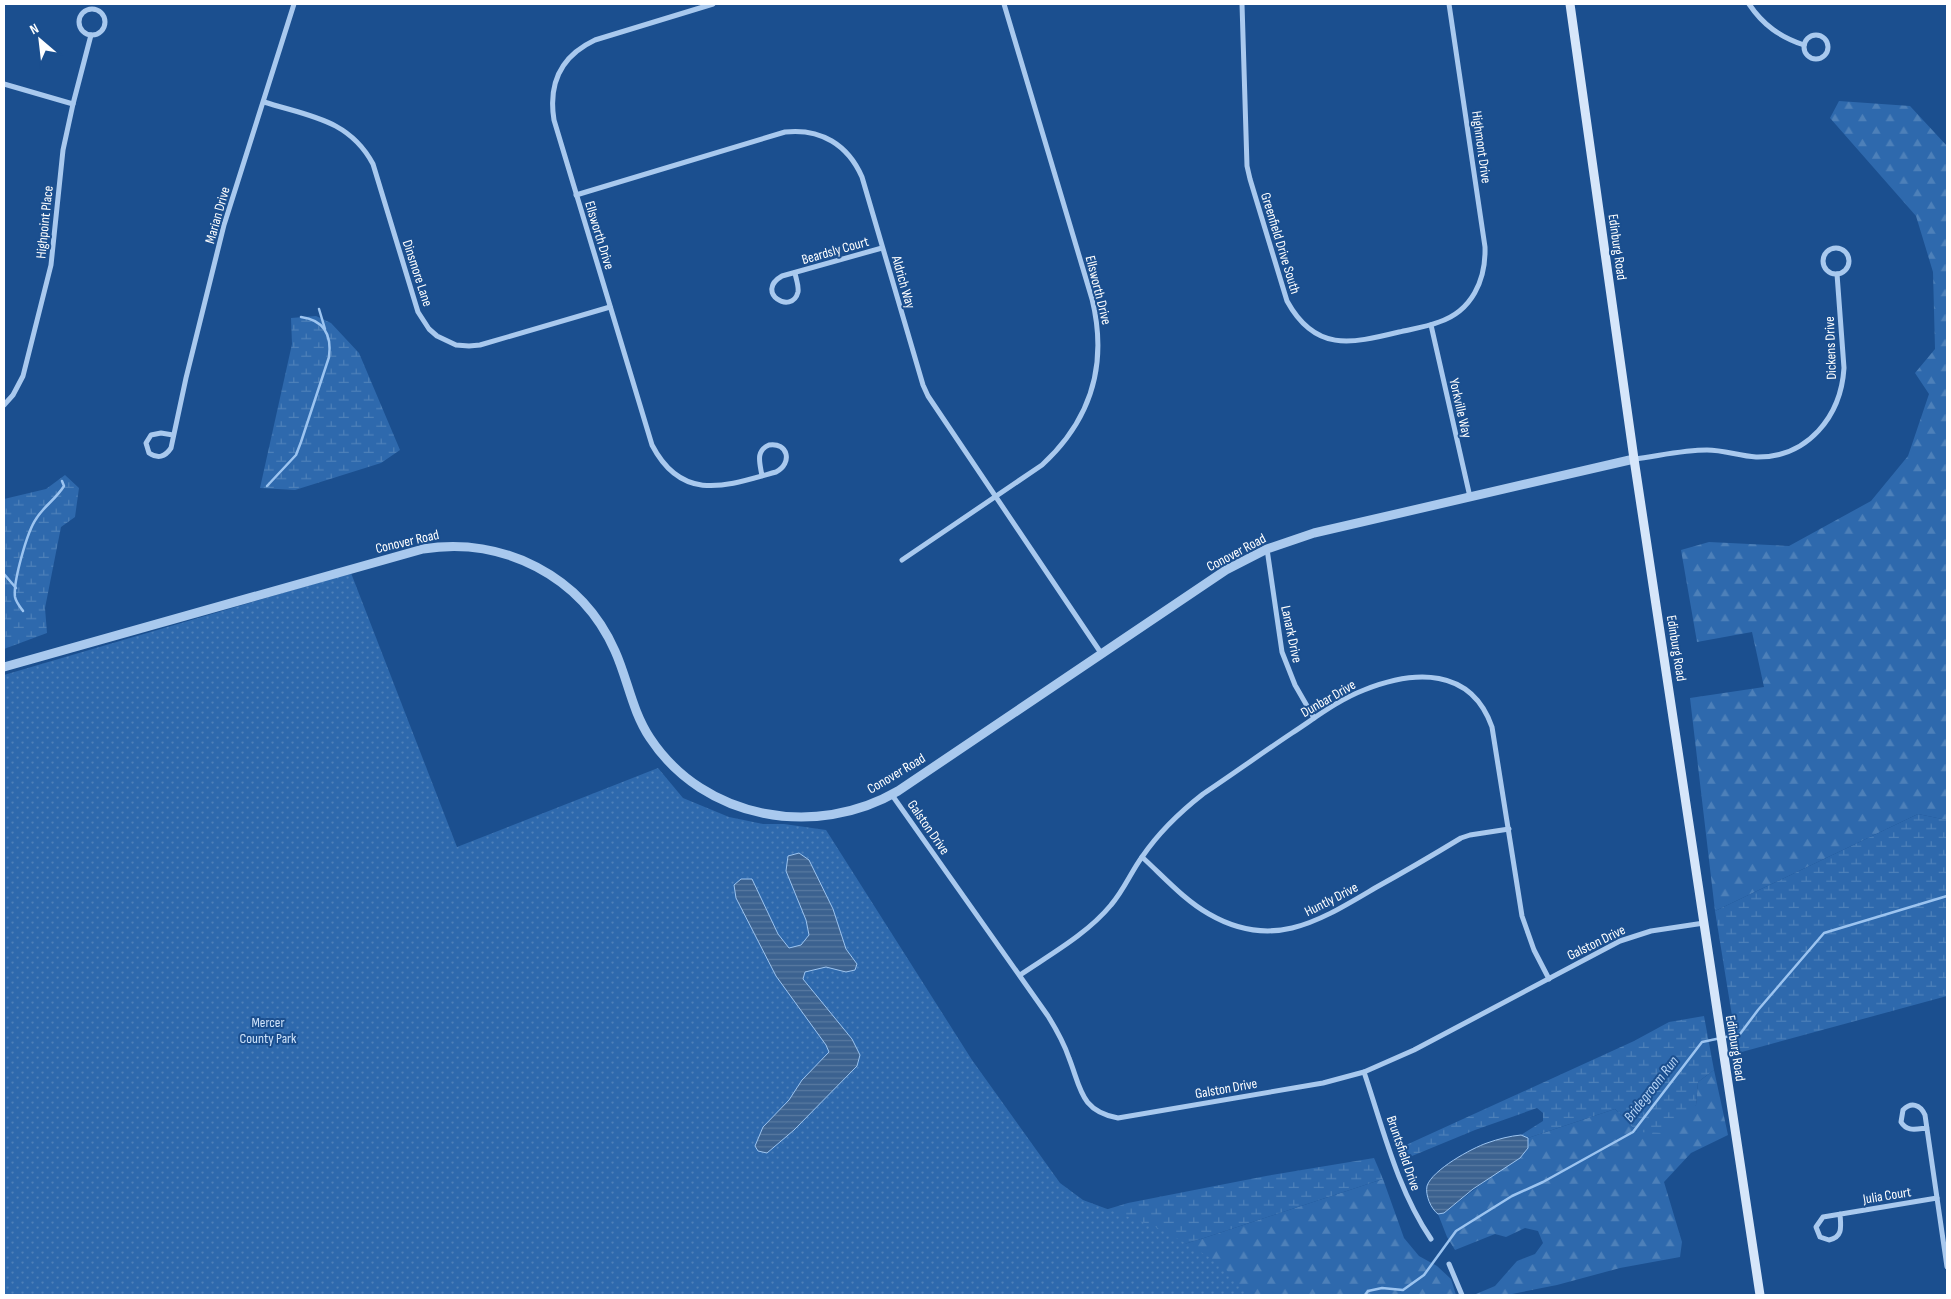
<svg xmlns="http://www.w3.org/2000/svg" width="1951" height="1299" font-family="'Sofia Sans Condensed',sans-serif">
	<style>
		.forest { fill: url(#forest-firs) }
		.wetland { fill: url(#wetland-marsh) }
		.park { fill: url(#park-dots) }
		.water { fill: url(#water-rules); stroke: #9cc4f0 }
		.lines { fill: none; stroke-linecap: round; stroke-linejoin: round }
		.stream { stroke: #9cc4f0; stroke-width: 2.5 }
		.minor { stroke: #a9c9ee; stroke-width: 5 }
		.tertiary { stroke: #a9c9ee; stroke-width: 9 }
		.secondary { stroke: #d6e6fa; stroke-width: 9 }
		.labels { text-anchor: middle; stroke-width: 4; stroke-linejoin: round; paint-order: stroke }
		.street-label { font-size: 14px; fill: #fff; stroke: #1b4f8f }
		.park-label { font-size: 14px; fill: #cfe3fa; stroke: #1b4f8f }
		.water-label { font-size: 15px; font-style: italic; fill: #b5d3f5; stroke: #1b4f8f }
	</style>
	<defs>
		<pattern id="forest-firs" width="22" height="20" patternUnits="userSpaceOnUse" patternTransform="scale(1.25)"><rect width="22" height="20" fill="#2e69ad"/><path d="M5 1l3.5 6h-7zM16 11l3.5 6h-7z" fill="#4d80b9"/></pattern>
		<pattern id="wetland-marsh" width="20" height="14" patternUnits="userSpaceOnUse" patternTransform="scale(1.25)"><rect width="20" height="14" fill="#2e69ad"/><path d="M1 5h8M5 5V1M11 12h8M15 12V8" fill="none" stroke="#4d80b9"/></pattern>
		<pattern id="park-dots" width="8" height="8" patternUnits="userSpaceOnUse" patternTransform="scale(1.25)"><rect width="8" height="8" fill="#2e69ad"/><path d="M2 2h.1M6 6h.1" fill="none" stroke="#4d80b9" stroke-width="1.8" stroke-linecap="round"/></pattern>
		<pattern id="water-rules" width="6" height="5" patternUnits="userSpaceOnUse" patternTransform="scale(1.25)"><rect width="6" height="5" fill="#3c6290"/><path d="M0 2.5h6" fill="none" stroke="#597aa1"/></pattern>
	</defs>
	<rect width="100%" height="100%" fill="#1b4f8f"/>
	<!-- forest -->
	<g class="forest">
		<polygon points="1839,101 1910,106 1947,146 1947,820 1918,814 1715,911 1690,698 1764,687 1752,632 1697,642 1681,550 1709,542 1789,546 1871,501 1908,456 1929,394 1915,373 1935,349 1933,272 1916,216 1830,118"/>
		<polygon points="1714,1070 1728,1135 1691,1153 1664,1182 1682,1242 1680,1257 1620,1268 1557,1285 1507,1295 1477,1295 1476,1294 1495,1286 1517,1261 1535,1254 1543,1243 1538,1231 1525,1228 1506,1237 1495,1234 1455,1250 1447,1237 1438,1214 1444,1213 1528,1148 1528,1138 1615,1109 1637,1132 1696,1105 1698,1082"/>
		<polygon points="1383,1179 1404,1238 1419,1256 1437,1266 1451,1279 1456,1295 1019,1295 1207,1237"/>
	</g>
	<!-- wetland -->
	<g class="wetland">
		<polygon points="316,316 331,323 359,353 400,450 381,463 295,490 260,488 292,344 291,318"/>
		<polygon points="65,475 79,488 75,517 61,527 45,608 47,633 4,649 4,499 46,489"/>
		<polygon points="1918,814 1947,820 1947,996 1738,1053 1715,911"/>
		<polygon points="1704,1016 1714,1070 1698,1082 1696,1105 1663,1133 1637,1132 1615,1109 1528,1138 1521,1135 1543,1121 1543,1113 1537,1108 1475,1130 1412,1156 1403,1151 1406,1145 1634,1041 1669,1022"/>
		<polygon points="1374,1158 1383,1179 1207,1237 1019,1295 823,1295 1128,1203 1266,1176"/>
	</g>
	<!-- park -->
	<polygon class="park" points="351,573 457,847 658,768 683,798 729,817 763,824 784,824 826,830 972,1060 1060,1183 1083,1200 1161,1229 1221,1264 1249,1295 4,1295 4,675"/>
	<!-- water -->
	<g class="water">
		<polygon points="799,853 809,860 833,909 846,949 857,964 855,970 846,972 826,967 805,972 803,979 852,1039 860,1055 857,1066 794,1130 767,1153 758,1151 755,1146 763,1127 789,1100 802,1080 829,1052 826,1045 776,976 736,898 734,885 741,879 752,879 778,934 789,948 801,945 809,935 806,920 786,871 788,856"/>
		<path d="M 1521,1135 L 1528,1138 L 1528,1148 L 1520,1158 L 1473,1189 L 1444,1213 L 1438,1214 C 1431,1209 1425,1195 1427,1186 C 1432,1170 1472,1148 1487,1143 C 1498,1139 1510,1136 1521,1135 Z"/>
	</g>
	<g class="lines">
		<!-- stream -->
		<g class="stream">
			<polyline points="319,309 325,329"/>
			<path d="M 267,486 L 296,455 L 301,442 L 329,357 C 332,334 323,320 301,317"/>
			<polyline points="4,574 16,588"/>
			<path d="M 23,611 C 20,607 16,602 15,597 C 13,582 27,532 36,519 C 44,506 56,499 64,486 L 62,481"/>
			<polyline points="1365,1295 1368,1291 1382,1288 1403,1290 1424,1275 1456,1231 1512,1196 1543,1182 1633,1132 1702,1042 1740,1034 1758,1010 1824,933 1947,896"/>
		</g>
		<!-- minor -->
		<g class="minor">
			<path d="M 713,4 L 595,40 C 561,56 548,83 554,120 L 652,445 C 682,503 726,486 776,472 C 793,463 788,442 769,445 C 755,451 760,463 762,476"/>
			<path d="M 1242,4 L 1247,166 L 1250,179 L 1287,301 C 1315,352 1350,344 1399,332 C 1412,329 1426,327 1439,322 C 1472,311 1486,280 1485,247 L 1449,4"/>
			<path d="M 1749,4 C 1763,25 1780,37 1804,45"/>
			<circle cx="92" cy="22" r="13"/>
			<circle cx="1816" cy="47" r="12"/>
			<polyline points="4,84 73,104"/>
			<path d="M 264,102 C 308,116 349,119 373,164 L 418,312 L 429,329 L 437,336 L 456,345 L 469,346 L 480,345 L 610,307"/>
			<path d="M 576,195 L 785,132 C 821,128 848,145 862,177 L 923,385 L 928,396 L 1101,653"/>
			<circle cx="1836" cy="261" r="13"/>
			<path d="M 795,273 C 796,279 799,286 798,292 C 792,316 754,292 782,276 L 882,248"/>
			<polyline points="1431,325 1470,497"/>
			<polyline points="4,405 13,395 23,376 51,265 63,150 73,104 91,35"/>
			<path d="M 173,435 L 161,433 L 151,435 L 146,443 L 149,453 C 158,459 165,457 171,448 L 186,378 L 224,225 L 294,4"/>
			<path d="M 1634,459 C 1658,456 1683,450 1707,450 C 1724,450 1739,456 1756,457 C 1808,458 1841,416 1844,368 L 1837,274"/>
			<polyline points="1267,549 1282,652 1295,685 1314,718"/>
			<path d="M 902,560 L 1042,465 C 1092,419 1108,364 1092,299 L 1004,4"/>
			<path d="M 892,795 L 1048,1016 C 1056,1029 1064,1043 1069,1058 C 1081,1088 1080,1111 1118,1118 L 1323,1083 L 1364,1072 L 1414,1050 L 1620,941 L 1651,931 L 1704,923"/>
			<path d="M 1142,857 C 1163,876 1184,900 1209,914 C 1273,951 1319,921 1375,888 C 1404,872 1433,855 1461,838 L 1470,835 L 1509,829"/>
			<path d="M 1020,975 C 1051,954 1087,934 1111,905 C 1124,890 1131,872 1142,857 C 1159,832 1180,812 1203,794 C 1233,774 1262,753 1292,733 C 1315,718 1338,700 1364,690 C 1414,670 1471,667 1492,727 L 1522,916 L 1534,950 L 1549,979"/>
			<path d="M 1364,1072 C 1383,1128 1397,1189 1431,1239"/>
			<path d="M 1927,1128 C 1916,1129 1907,1132 1901,1122 L 1903,1110 C 1911,1102 1920,1104 1925,1115 L 1947,1267"/>
			<path d="M 1840,1214 C 1841,1227 1843,1237 1829,1240 L 1820,1237 L 1816,1227 L 1823,1217 L 1937,1198"/>
			<polyline points="1449,1264 1462,1295"/>
		</g>
		<!-- tertiary -->
		<path class="tertiary" d="M 4,667 L 423,549 C 503,536 582,576 615,651 C 628,680 632,711 650,738 C 704,820 816,839 898,791 L 1226,570 L 1267,549 L 1314,533 L 1634,459"/>
		<!-- secondary -->
		<polyline class="secondary" points="1570,4 1634,459 1760,1295"/>
	</g>
	<g class="labels">
		<!-- street labels -->
		<g class="street-label">
			<text transform="translate(1482 147) rotate(82)" y="5">Highmont Drive</text>
			<text transform="translate(217 215) rotate(-74)" y="5">Marian Drive</text>
			<text transform="translate(44 222) rotate(-84)" y="5">Highpoint Place</text>
			<text transform="translate(600 235) rotate(73)" y="5">Ellsworth Drive</text>
			<text transform="translate(1281 243) rotate(73)" y="5">Greenfield Drive South</text>
			<text transform="translate(1618 247) rotate(82)" y="5">Edinburg Road</text>
			<text transform="translate(835 250) rotate(-16)" y="5">Beardsly Court</text>
			<text transform="translate(418 273) rotate(72)" y="5">Dinsmore Lane</text>
			<text transform="translate(904 282) rotate(74)" y="5">Aldrich Way</text>
			<text transform="translate(1099 290) rotate(76)" y="5">Ellsworth Drive</text>
			<text transform="translate(1830 348) rotate(-92)" y="5">Dickens Drive</text>
			<text transform="translate(1461 408) rotate(77)" y="5">Yorkville Way</text>
			<text transform="translate(407 541) rotate(-13)" y="5">Conover Road</text>
			<text transform="translate(1236 552) rotate(-28)" y="5">Conover Road</text>
			<text transform="translate(1292 634) rotate(78)" y="5">Lanark Drive</text>
			<text transform="translate(1677 648) rotate(81)" y="5">Edinburg Road</text>
			<text transform="translate(1328 698) rotate(-30)" y="5">Dunbar Drive</text>
			<text transform="translate(896 773) rotate(-31)" y="5">Conover Road</text>
			<text transform="translate(929 827) rotate(55)" y="5">Galston Drive</text>
			<text transform="translate(1331 899) rotate(-27)" y="5">Huntly Drive</text>
			<text transform="translate(1596 942) rotate(-26)" y="5">Galston Drive</text>
			<text transform="translate(1736 1048) rotate(81)" y="5">Edinburg Road</text>
			<text transform="translate(1226 1088) rotate(-10)" y="5">Galston Drive</text>
			<text transform="translate(1404 1153) rotate(71)" y="5">Bruntsfield Drive</text>
			<text transform="translate(1887 1195) rotate(-9)" y="5">Julia Court</text>
		</g>
		<!-- park labels -->
		<g class="park-label">
			<text x="268" y="1027">Mercer<tspan x="268" dy="16">County Park</tspan></text>
		</g>
		<!-- water labels -->
		<g class="water-label">
			<text transform="translate(1651 1089) rotate(-52)" y="5">Bridegroom Run</text>
		</g>
	</g>
	<!-- border -->
	<rect width="1951" height="1299" fill="none" stroke="#ffffff" stroke-width="10"/>
	<!-- north arrow -->
	<g transform="translate(40 40) rotate(332)" stroke="#1b4f8f" stroke-width="4" paint-order="stroke">
	<path d="M0-4L9 19L0 12L-9 19Z" fill="#ffffff"/>
	<text y="-8" font-size="14" font-weight="bold" text-anchor="middle" fill="#ffffff">N</text>
	</g>
</svg>
